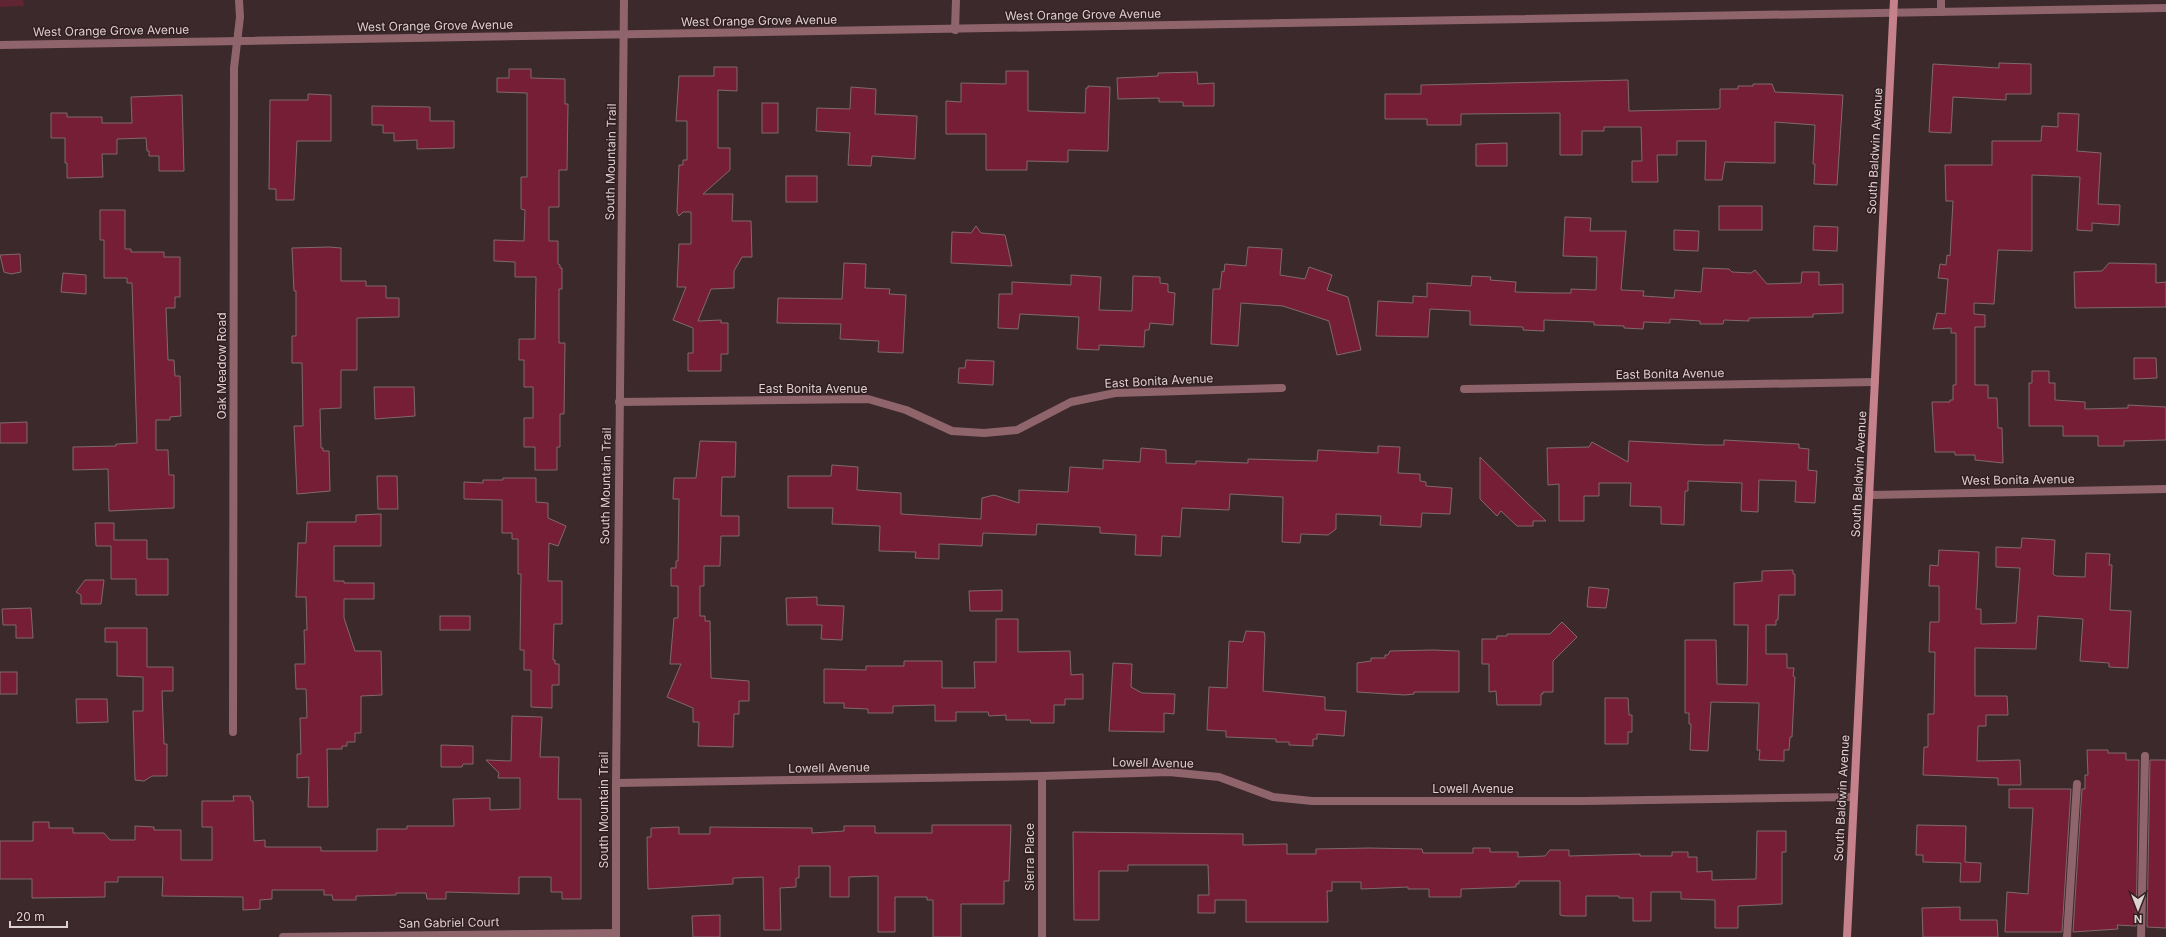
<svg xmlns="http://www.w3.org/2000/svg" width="2166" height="937" font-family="Inter,sans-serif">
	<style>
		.green { fill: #612431 }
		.building { fill: #761e35; stroke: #80696c }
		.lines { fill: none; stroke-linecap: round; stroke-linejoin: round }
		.lane { stroke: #8f656b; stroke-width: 8 }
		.street { stroke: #8f656b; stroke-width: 8 }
		.secondary { stroke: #c5828c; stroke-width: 8 }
		.labels { text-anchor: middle; stroke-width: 3; stroke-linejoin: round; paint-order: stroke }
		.street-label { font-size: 12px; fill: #ddd0d1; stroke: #321f22 }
	</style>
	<rect width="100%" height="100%" fill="#3c292c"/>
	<!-- green -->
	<polygon class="green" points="0,0 23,0 24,6 0,7"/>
	<!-- building -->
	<g class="building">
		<polygon points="1999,63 2031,64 2031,94 2006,94 2006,100 1953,97 1951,133 1929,132 1933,64 1999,68"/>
		<polygon points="714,67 737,67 737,91 718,90 718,148 730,148 730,170 703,194 733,194 732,221 751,221 752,257 742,257 734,271 734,288 711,289 698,321 721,320 721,323 728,323 728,354 721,354 721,371 688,371 688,353 693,353 693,328 673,320 686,287 677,287 679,244 691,244 691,212 683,212 679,216 677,212 679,165 683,165 683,160 687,160 687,121 676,121 679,76 714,76"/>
		<polygon points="509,69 531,69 531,78 565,79 565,104 568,104 567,170 559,170 559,207 549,207 549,241 558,241 558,264 560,265 560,268 562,268 562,289 559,289 559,343 565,343 564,414 560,414 560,447 557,447 557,470 535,470 535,447 524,447 524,418 533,418 533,387 524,387 524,360 519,360 519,339 535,339 536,277 515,277 515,262 494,261 494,240 524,241 525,210 521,209 521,177 527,177 527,93 497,92 497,78 509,78"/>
		<polygon points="1006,71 1028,71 1028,111 1085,113 1086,88 1088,88 1088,86 1110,87 1108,151 1068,150 1068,162 1027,161 1027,170 986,170 986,134 946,134 946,101 961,102 961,83 1006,84"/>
		<polygon points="1197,72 1198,84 1214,83 1214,106 1183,106 1183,102 1159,102 1159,98 1118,99 1117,78 1158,76 1158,73"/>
		<polygon points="1628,80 1629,111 1718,109 1720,108 1720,89 1738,89 1738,86 1753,86 1753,84 1772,84 1775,92 1843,95 1837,185 1814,184 1815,164 1813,164 1815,125 1775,122 1775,163 1725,162 1722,180 1705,180 1706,141 1677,141 1677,155 1657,155 1658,182 1632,182 1632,161 1642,161 1641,127 1604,127 1604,131 1582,131 1582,155 1560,155 1560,113 1461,114 1461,125 1427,125 1427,119 1385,119 1385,94 1421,94 1421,85"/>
		<polygon points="851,87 876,89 875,114 917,116 915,159 872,156 871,166 848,165 850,133 816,131 817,108 850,109"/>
		<polygon points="308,94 331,95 331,141 297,141 294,200 276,200 276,189 269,189 270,100 308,100"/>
		<polygon points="182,95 184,171 159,171 159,156 149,156 149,151 147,151 146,138 117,139 117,154 102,154 103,177 67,178 67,163 65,163 65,138 51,138 51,113 67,113 67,117 102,117 102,123 132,123 131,97"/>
		<rect x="762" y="103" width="16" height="30"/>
		<polygon points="372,106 430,107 430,121 454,121 454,148 417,149 417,140 394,141 394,133 383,133 383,125 372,125"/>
		<polygon points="2058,113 2079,114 2077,151 2101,153 2098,204 2120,205 2119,225 2092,223 2092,231 2077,230 2080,177 2032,175 2032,251 1998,250 1994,304 1974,303 1974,314 1985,315 1985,327 1975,327 1975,385 1988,385 1988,398 1997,398 1998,428 2002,428 2003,463 1975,460 1975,455 1955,455 1955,452 1935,452 1932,402 1950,402 1950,400 1953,400 1953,385 1956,385 1956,333 1951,333 1951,328 1933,329 1937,313 1945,314 1948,279 1938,278 1940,264 1946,265 1947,255 1950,256 1953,201 1946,201 1945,165 1992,165 1992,141 2041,141 2042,126 2058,127"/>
		<polygon points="1507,143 1507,166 1476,166 1476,144"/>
		<rect x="786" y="176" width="31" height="26"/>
		<rect x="1719" y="206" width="43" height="24"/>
		<polygon points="100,210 125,210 125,249 131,249 131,252 164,252 164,257 180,257 180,297 175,297 175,308 166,308 168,360 174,360 175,376 180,376 181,416 170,417 170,420 156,420 156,450 168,450 169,475 174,475 174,508 109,511 108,469 73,470 73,447 116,446 116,444 137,443 132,283 127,283 127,278 104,278 104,240 100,240"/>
		<polygon points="1565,217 1591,218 1590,231 1626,231 1621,290 1644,291 1643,296 1674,298 1675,290 1701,292 1703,268 1729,269 1732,272 1751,273 1755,270 1767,284 1801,283 1802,272 1819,272 1819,285 1843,284 1843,313 1813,314 1813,317 1749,318 1749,321 1724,320 1723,324 1700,324 1700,321 1670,319 1670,323 1644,322 1643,329 1624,328 1624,326 1594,325 1594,322 1544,320 1544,331 1523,330 1523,327 1470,325 1470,311 1430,309 1428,337 1376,336 1378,301 1413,303 1413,296 1427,297 1427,283 1471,286 1472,276 1491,277 1490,280 1516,282 1515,292 1553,293 1571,293 1571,289 1596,290 1597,257 1563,256"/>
		<polygon points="976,226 981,233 1005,235 1012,266 951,263 952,232 971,233"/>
		<polygon points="1814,226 1838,227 1837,251 1813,250"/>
		<polygon points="1674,230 1699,231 1698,251 1674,250"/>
		<polygon points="329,247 341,248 341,281 366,281 366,286 386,286 386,298 399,298 399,317 357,318 357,370 341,370 341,408 320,409 321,448 323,448 323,451 329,451 330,491 297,494 294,426 303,426 302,363 292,363 292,336 296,336 296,291 294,291 292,248"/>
		<polygon points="1248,247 1282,249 1280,275 1305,279 1309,267 1332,275 1327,290 1348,297 1361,350 1337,355 1329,321 1283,306 1241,303 1238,346 1211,344 1213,289 1220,289 1222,271 1224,272 1225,264 1246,266"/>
		<polygon points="20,254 21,272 11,274 4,272 0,255"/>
		<polygon points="844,263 866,264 865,288 890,289 889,294 906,295 903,353 878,352 879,341 840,339 841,324 777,323 778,298 842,299"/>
		<polygon points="2109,263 2156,264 2156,283 2166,282 2166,307 2075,308 2074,272 2102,271"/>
		<polygon points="63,273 86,275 86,294 61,292"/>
		<polygon points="1071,275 1101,277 1099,310 1132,311 1133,276 1160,277 1160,283 1168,284 1168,292 1175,293 1173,325 1150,323 1149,330 1145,330 1144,347 1099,345 1099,350 1077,349 1079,317 1020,314 1018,329 998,328 999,294 1012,294 1012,282 1071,285"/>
		<polygon points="2134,358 2156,358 2157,378 2134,379"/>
		<polygon points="966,360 994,361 993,385 958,383 959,368 965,368"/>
		<polygon points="2032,371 2049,371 2049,383 2055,383 2055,400 2085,402 2085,409 2128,408 2128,405 2166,407 2166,440 2124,441 2124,446 2098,446 2098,436 2063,436 2063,426 2029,426 2029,383 2032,383"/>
		<polygon points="374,387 414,387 415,416 375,419"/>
		<polygon points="27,422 27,443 0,443 0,423"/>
		<polygon points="1724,440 1799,444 1799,448 1809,449 1808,470 1817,471 1815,503 1795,502 1796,481 1759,480 1758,512 1741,511 1742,483 1688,481 1688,491 1685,491 1684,525 1661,524 1661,507 1630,506 1631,483 1599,483 1599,496 1584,496 1584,521 1559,521 1559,484 1548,485 1547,448 1589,447 1592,442 1628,462 1629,441 1706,445 1724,445"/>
		<polygon points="700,441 736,442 735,477 722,477 721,516 739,516 739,536 721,536 720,566 704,566 704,586 700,586 700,616 705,616 705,621 710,621 711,678 749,681 749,701 739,701 739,714 734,714 733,747 698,746 699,722 693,722 693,708 667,697 681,664 670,664 674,618 678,618 678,586 671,586 671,568 676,568 676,561 678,561 679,499 673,499 674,478 696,478"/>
		<polygon points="1378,446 1400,447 1398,473 1420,474 1420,481 1426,482 1426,486 1452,488 1450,514 1422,513 1421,527 1380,525 1381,516 1336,514 1336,529 1328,535 1301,534 1300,543 1282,542 1283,497 1230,494 1229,510 1182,508 1180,537 1162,536 1161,556 1135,555 1136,535 1100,533 1100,527 1037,524 1036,535 983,533 982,546 939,544 939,559 915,558 916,552 879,551 880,526 832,524 833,508 788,508 788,476 831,476 832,465 858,467 857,490 901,493 901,514 981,519 982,498 994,495 1019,503 1019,490 1068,492 1070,467 1103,469 1103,460 1140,462 1141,448 1166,450 1166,463 1196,464 1196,461 1248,463 1248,459 1317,461 1318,450 1378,453"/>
		<polygon points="1480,457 1523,499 1546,521 1533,521 1533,526 1517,526 1501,511 1497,516 1480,499"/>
		<polygon points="377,476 397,476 398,509 378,509"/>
		<polygon points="503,478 536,478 536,502 548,503 548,518 566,526 558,546 549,543 548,581 562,581 562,624 554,624 553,660 555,660 555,664 559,664 559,685 552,685 552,708 531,707 531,670 524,670 524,650 520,650 521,574 518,574 518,539 512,539 512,533 502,533 502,500 464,499 464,482 483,483 483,480 503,480"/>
		<polygon points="381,514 381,546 334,546 334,581 344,581 344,583 374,583 374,599 344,599 344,618 355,651 381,651 382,695 361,696 361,733 355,733 355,742 347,742 347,746 342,746 342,749 327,749 328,807 308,807 309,777 297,778 297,754 301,754 300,718 307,718 306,689 296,689 295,664 305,664 304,630 307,630 306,597 296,597 298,543 306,543 307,522 356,522 356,515"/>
		<polygon points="95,523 114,523 114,540 147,540 147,559 168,559 168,595 136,595 136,579 111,579 111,546 96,546"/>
		<polygon points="2022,538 2055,540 2053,574 2056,576 2085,577 2086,553 2110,554 2109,565 2112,565 2110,610 2131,611 2128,668 2109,667 2109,663 2080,661 2083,619 2038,616 2036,649 1975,648 1975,696 2007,696 2008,715 1986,715 1986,726 1978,726 1977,761 2020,760 2021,785 1998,785 1998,778 1923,775 1924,747 1928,747 1928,714 1934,714 1935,652 1929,652 1930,622 1939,622 1939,586 1929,586 1930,565 1938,566 1939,550 1979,552 1976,609 1981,609 1981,624 2016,623 2020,568 1996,567 1996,547 2021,548"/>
		<polygon points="1793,570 1793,574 1795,574 1795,595 1779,595 1778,620 1776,620 1776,625 1766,625 1766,654 1787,654 1787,668 1794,668 1793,676 1795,677 1792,737 1790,737 1789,750 1784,750 1784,761 1759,760 1760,750 1757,750 1759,703 1711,702 1708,751 1690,750 1691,724 1689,724 1689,713 1685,713 1685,640 1716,640 1717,684 1747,685 1748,625 1734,625 1734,583 1762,581 1762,571"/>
		<polygon points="85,580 104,580 101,604 81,604 81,595 76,592"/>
		<polygon points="1589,587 1609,589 1606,608 1587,607"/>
		<polygon points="1002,590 1002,611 970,611 969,591"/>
		<polygon points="817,597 817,605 844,606 842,640 821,639 822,625 787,625 786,598"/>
		<polygon points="31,608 33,638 16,638 16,625 3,625 2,609"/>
		<rect x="440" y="616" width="30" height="14"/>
		<polygon points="996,619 1018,619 1018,652 1070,651 1071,675 1083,674 1083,699 1065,699 1065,705 1054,705 1054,723 1031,723 1030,720 1006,720 1006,715 989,716 988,712 956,712 956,721 935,721 935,705 893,706 893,713 868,713 868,709 844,708 844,703 824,703 824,669 866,670 866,666 904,666 904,661 942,661 942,688 975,688 974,662 996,662"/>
		<polygon points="1562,622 1577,637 1553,661 1553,692 1543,692 1543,694 1541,694 1541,705 1497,705 1496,691 1489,692 1489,664 1482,664 1482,639 1497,639 1497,636 1507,636 1507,634 1550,634"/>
		<polygon points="105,628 147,628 147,667 173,667 173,691 162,691 164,744 167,744 167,776 152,776 144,781 135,780 133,711 143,711 143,677 117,676 117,642 105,642"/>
		<polygon points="1246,631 1264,632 1265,636 1263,691 1325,697 1325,710 1346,711 1344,736 1317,734 1317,739 1313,739 1313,746 1289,745 1289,742 1276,742 1276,739 1226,737 1226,731 1207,730 1209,687 1227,688 1229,641 1243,642"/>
		<polygon points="1433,650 1459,651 1459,692 1414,692 1414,694 1405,695 1357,692 1357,663 1371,661 1371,658 1385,658 1385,655 1388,655 1390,651"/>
		<polygon points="1113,663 1132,664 1131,687 1142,693 1175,694 1174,714 1164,713 1164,732 1109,731"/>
		<rect x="0" y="672" width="17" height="22"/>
		<polygon points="1605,698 1628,698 1629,715 1632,715 1632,732 1628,732 1628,744 1605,744"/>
		<polygon points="76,699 107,699 108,722 77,723"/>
		<polygon points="512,716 542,717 540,757 559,757 558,799 581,799 581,899 562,899 562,892 551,892 551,877 519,877 519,894 446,892 446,899 427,899 426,893 396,893 396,895 356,896 356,900 333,900 332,895 324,895 324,890 272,890 272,899 260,900 260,909 243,910 243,897 162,896 163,877 118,877 118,882 105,882 105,897 32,898 32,879 0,879 0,841 33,841 33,822 49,822 49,828 73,828 73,833 104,833 110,840 135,840 135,826 154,827 154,830 181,830 181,860 212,860 212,827 202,827 202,801 234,801 233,796 250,796 251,801 253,801 254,841 265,840 265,847 321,847 321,851 377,851 377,829 407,829 407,826 454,826 453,799 490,798 490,810 520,809 520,778 498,778 499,773 486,760 511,761"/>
		<polygon points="441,745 473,746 473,764 463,764 462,767 441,767"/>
		<polygon points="2087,750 2108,750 2108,753 2126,753 2126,760 2139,760 2136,926 2117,925 2118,929 2073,932 2082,789 2085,789 2085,775 2088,775"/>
		<polygon points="2150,760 2166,760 2166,928 2147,927"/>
		<polygon points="2009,789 2071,789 2062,932 2005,932 2007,892 2028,894 2033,808 2009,808"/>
		<polygon points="932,825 1011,825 1009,881 1004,881 1004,904 961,904 961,937 933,937 933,900 927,900 927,897 895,897 895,932 878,932 878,876 849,877 849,897 830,897 830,866 799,866 799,878 796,878 796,887 780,888 781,930 764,930 763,877 733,878 733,884 648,889 647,837 651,837 651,828 679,827 679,834 710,834 710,827 812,828 812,833 844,831 844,826 875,826 875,833 932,833"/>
		<polygon points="1917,825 1966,826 1965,862 1981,863 1980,882 1960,882 1961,863 1923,862 1923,855 1916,855"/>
		<polygon points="1757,831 1786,831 1786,852 1782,852 1782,904 1738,906 1738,928 1715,928 1715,900 1681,899 1681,892 1651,892 1651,921 1633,921 1633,898 1619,898 1619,896 1586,896 1586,916 1565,916 1560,915 1560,881 1519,881 1519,884 1516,884 1516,887 1461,889 1461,897 1429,897 1429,889 1408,889 1408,887 1361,889 1361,882 1332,882 1332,891 1327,891 1328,922 1246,922 1246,900 1215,900 1215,913 1198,913 1198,895 1209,895 1208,865 1128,865 1128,871 1099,871 1099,920 1074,920 1073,832 1243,834 1243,845 1287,844 1287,854 1316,854 1316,849 1369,848 1422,849 1423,853 1473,853 1473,848 1490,848 1490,852 1518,852 1518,857 1545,856 1550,850 1569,850 1569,856 1640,854 1640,856 1672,856 1672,852 1688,852 1688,857 1697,857 1697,872 1712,871 1712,880 1756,879"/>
		<polygon points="1960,907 1960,920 1997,920 1998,937 1923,937 1922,908"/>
		<polygon points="720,915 720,937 693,937 692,916"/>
	</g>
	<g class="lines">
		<!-- lane -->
		<g class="lane">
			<polyline points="2067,937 2077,784"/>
			<polyline points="2141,937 2145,756"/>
		</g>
		<!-- street -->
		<g class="street">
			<polyline points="1941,12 1941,0"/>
			<polyline points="955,30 956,0"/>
			<polyline points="0,45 2166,8"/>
			<polyline points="1464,389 1875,382"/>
			<polyline points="619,402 868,399 906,410 952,431 984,433 1017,430 1071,402 1115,393 1282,388"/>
			<polyline points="1871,495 2166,489"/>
			<polyline points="233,732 234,68 240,17 239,0"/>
			<polyline points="1042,776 1042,937"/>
			<polyline points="616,783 1042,776 1169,772 1219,777 1273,797 1312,801 1583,801 1854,797"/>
			<polyline points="283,937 616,933"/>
			<polyline points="616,937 616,783 624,0"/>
		</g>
		<!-- secondary -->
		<polyline class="secondary" points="1847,937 1894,0"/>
	</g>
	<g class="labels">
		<!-- street labels -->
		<g class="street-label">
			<text transform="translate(1083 15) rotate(-1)" y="4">West Orange Grove Avenue</text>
			<text transform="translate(759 21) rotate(-1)" y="4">West Orange Grove Avenue</text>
			<text transform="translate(435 26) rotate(-1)" y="4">West Orange Grove Avenue</text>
			<text transform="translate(111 31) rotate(-1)" y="4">West Orange Grove Avenue</text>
			<text transform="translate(1875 151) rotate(-87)" y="4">South Baldwin Avenue</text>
			<text transform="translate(611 162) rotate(-89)" y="4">South Mountain Trail</text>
			<text transform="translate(222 366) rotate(-90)" y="4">Oak Meadow Road</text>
			<text transform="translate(1670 374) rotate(-1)" y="4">East Bonita Avenue</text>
			<text transform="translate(1159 381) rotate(-3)" y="4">East Bonita Avenue</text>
			<text x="813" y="393">East Bonita Avenue</text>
			<text transform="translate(1859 474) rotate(-87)" y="4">South Baldwin Avenue</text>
			<text transform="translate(2018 480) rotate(-1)" y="4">West Bonita Avenue</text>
			<text transform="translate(606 486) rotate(-89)" y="4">South Mountain Trail</text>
			<text transform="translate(1153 763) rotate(1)" y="4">Lowell Avenue</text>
			<text transform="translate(829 768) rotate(-1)" y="4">Lowell Avenue</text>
			<text x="1473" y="793">Lowell Avenue</text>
			<text transform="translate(1842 798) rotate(-87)" y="4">South Baldwin Avenue</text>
			<text transform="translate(604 810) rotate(-90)" y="4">South Mountain Trail</text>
			<text transform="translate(1030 857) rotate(-90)" y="4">Sierra Place</text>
			<text transform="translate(449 923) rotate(-1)" y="4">San Gabriel Court</text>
		</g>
	</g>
	<!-- north arrow -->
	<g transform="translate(2138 909) rotate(180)" stroke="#321f22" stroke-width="3" paint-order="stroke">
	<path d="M0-3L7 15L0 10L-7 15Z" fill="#ddd0d1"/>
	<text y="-6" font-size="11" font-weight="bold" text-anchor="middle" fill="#ddd0d1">N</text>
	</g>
	<!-- scale -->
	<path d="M10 921v6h57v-6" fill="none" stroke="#ddd0d1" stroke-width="2"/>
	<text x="16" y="921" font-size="12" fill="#ddd0d1" stroke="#321f22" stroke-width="3" paint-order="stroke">20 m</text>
</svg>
